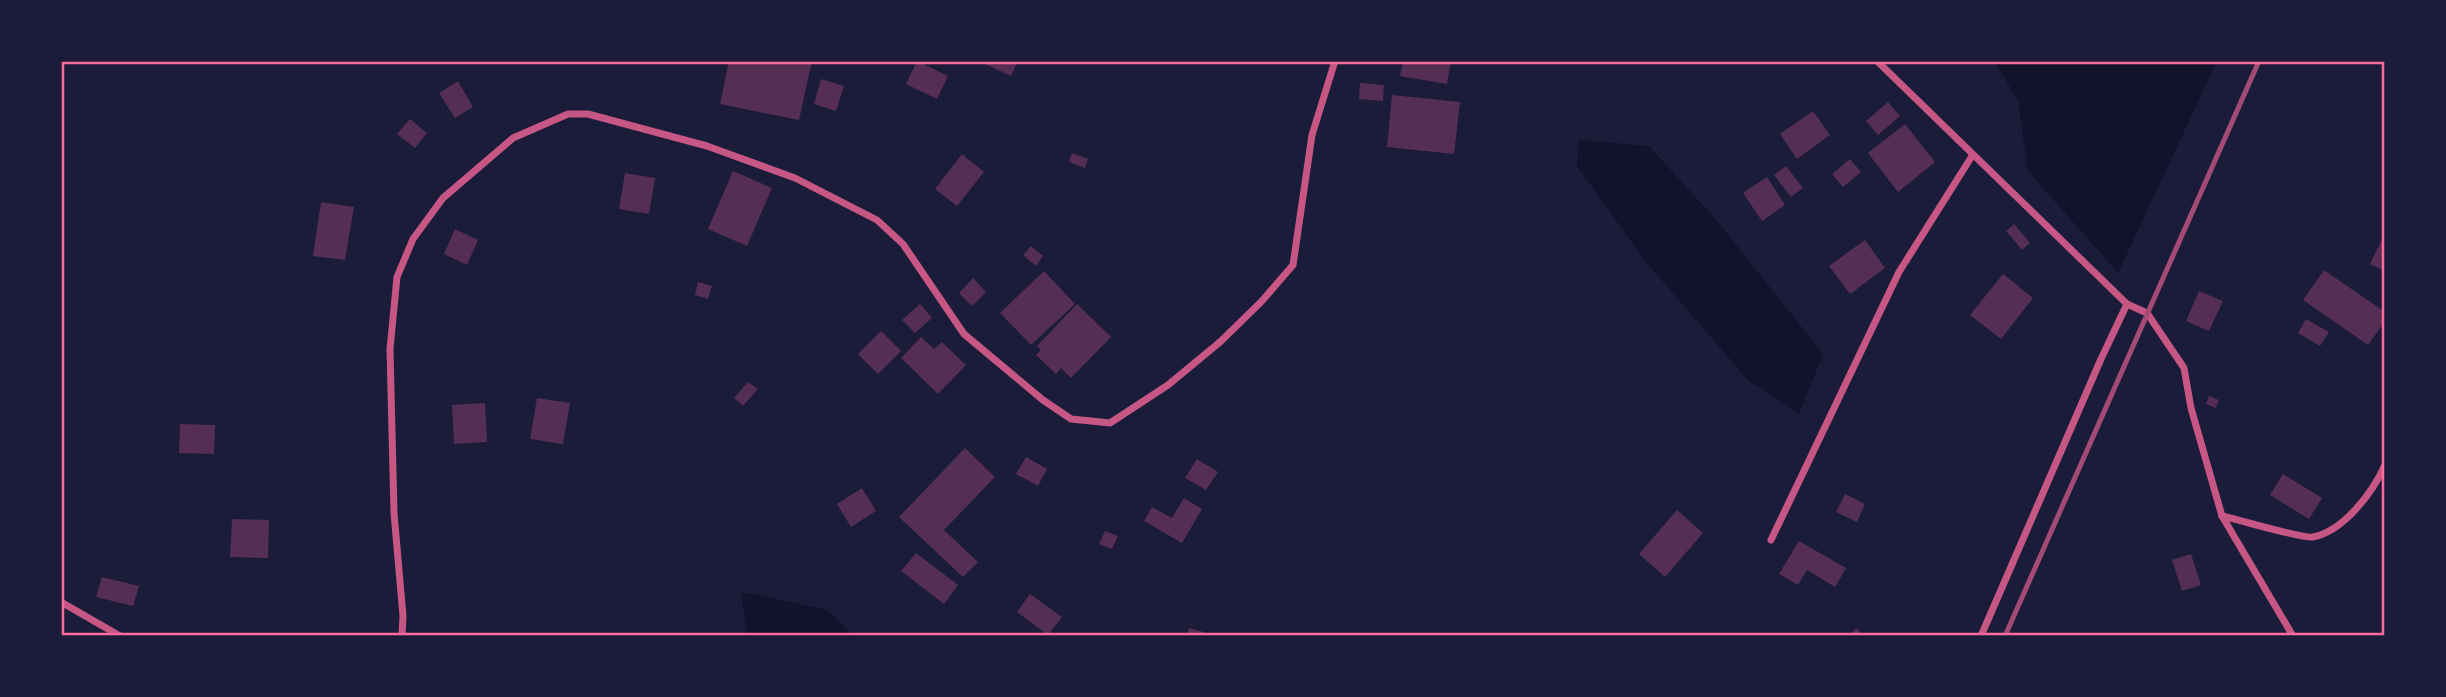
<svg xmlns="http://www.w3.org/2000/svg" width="2446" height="697" font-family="Inter,sans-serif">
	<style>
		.water { fill: #12122b }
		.building { fill: #542f53 }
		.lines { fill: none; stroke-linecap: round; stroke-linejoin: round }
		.minor { stroke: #c65784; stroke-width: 7 }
		.rail { stroke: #a44b75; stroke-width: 5 }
		.neatline { fill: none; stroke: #ff6b9d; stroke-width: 2.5 }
	</style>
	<rect width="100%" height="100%" fill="#1b1b3a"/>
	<!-- water -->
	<g class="water">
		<polygon points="1994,61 2217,61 2118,273 2028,171 2018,100"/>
		<polygon points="1579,140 1649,146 1718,222 1823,354 1799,414 1748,380 1645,261 1577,166"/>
		<polygon points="741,592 828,610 853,636 747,636"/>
	</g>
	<!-- building -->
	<g class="building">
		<polygon points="729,61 812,61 799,120 720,104"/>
		<polygon points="917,61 948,76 937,99 906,84"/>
		<polygon points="986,61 1018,61 1011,76 985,64"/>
		<polygon points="1403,61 1451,61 1447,84 1400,76"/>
		<polygon points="821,79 844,86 836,111 814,104"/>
		<polygon points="458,81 473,107 455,118 439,93"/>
		<polygon points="1360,83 1384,85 1383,101 1359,99"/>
		<polygon points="1392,95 1460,102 1454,154 1387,147"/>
		<polygon points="1888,102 1900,116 1878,135 1866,121"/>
		<polygon points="1813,111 1830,135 1797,159 1780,134"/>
		<polygon points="410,119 427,133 415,148 397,134"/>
		<polygon points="1905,124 1935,162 1898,192 1868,153"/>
		<polygon points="1072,153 1088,159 1085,168 1069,162"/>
		<polygon points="962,154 984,172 957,206 935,189"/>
		<polygon points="1850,159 1861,172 1843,187 1832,174"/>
		<polygon points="1786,166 1803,188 1791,197 1774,175"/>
		<polygon points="733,171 772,188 747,246 708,229"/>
		<polygon points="625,173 655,178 649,214 619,209"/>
		<polygon points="1767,177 1785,205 1762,221 1743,193"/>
		<polygon points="321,202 354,207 345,260 313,256"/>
		<polygon points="2014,224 2030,243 2022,250 2006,231"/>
		<polygon points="455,229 478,240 467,265 444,254"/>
		<polygon points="2385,233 2385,271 2370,264"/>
		<polygon points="1865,240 1885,268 1850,294 1829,266"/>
		<polygon points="1031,246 1043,256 1036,266 1023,255"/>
		<polygon points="2324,270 2385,312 2385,321 2368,345 2303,300"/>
		<polygon points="1044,271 1075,304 1031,345 1000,313"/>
		<polygon points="2003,274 2033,298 2001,339 1970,315"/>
		<polygon points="973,278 986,292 972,306 959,293"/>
		<polygon points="698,282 712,286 708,299 695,295"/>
		<polygon points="2199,291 2223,301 2209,331 2186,321"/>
		<polygon points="920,304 932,318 915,333 902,320"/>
		<polygon points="1077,304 1111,337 1071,378 1061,368 1056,374 1036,355 1041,350 1037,346"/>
		<polygon points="2306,319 2329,332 2320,346 2298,333"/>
		<polygon points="881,331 901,351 878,374 858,354"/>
		<polygon points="921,337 934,349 942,342 966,365 938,394 901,358"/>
		<polygon points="748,382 758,389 743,406 734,398"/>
		<polygon points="2209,396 2219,400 2216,408 2206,404"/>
		<polygon points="537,398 570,403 563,444 530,439"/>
		<polygon points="485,403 487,442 454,444 452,405"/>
		<polygon points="180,424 215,425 214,454 179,453"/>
		<polygon points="965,448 995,477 944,530 978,562 963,577 899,517"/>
		<polygon points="1026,457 1047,469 1038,486 1016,474"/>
		<polygon points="1197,459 1218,472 1206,490 1185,478"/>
		<polygon points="2283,474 2322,498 2309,519 2270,495"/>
		<polygon points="862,488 876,511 851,527 837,504"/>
		<polygon points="1845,494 1865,504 1857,522 1836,512"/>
		<polygon points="1184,498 1202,509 1182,543 1144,521 1152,507 1172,518"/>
		<polygon points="1677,510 1703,533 1665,577 1639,554"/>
		<polygon points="232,519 269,520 268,558 230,557"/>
		<polygon points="1105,531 1118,536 1112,549 1099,544"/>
		<polygon points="1799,541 1846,568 1835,587 1807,570 1798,585 1779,574"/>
		<polygon points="916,553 958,585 944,604 901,571"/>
		<polygon points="2191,554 2201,585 2182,591 2172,560"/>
		<polygon points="102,577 139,586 133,606 96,597"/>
		<polygon points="1030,594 1062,617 1048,635 1017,612"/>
		<polygon points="1189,628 1214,635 1214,636 1187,636"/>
		<polygon points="1856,628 1864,636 1849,636"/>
	</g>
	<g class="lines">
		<!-- minor -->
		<g class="minor">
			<polyline points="1877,61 2127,304 2147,313 2184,368 2191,408 2222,516 2293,636"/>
			<path d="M 2222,516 C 2237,519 2302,539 2313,537 C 2344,531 2373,492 2385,465"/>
			<polyline points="1771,540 1899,272 1972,156"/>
			<polyline points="61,602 120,636"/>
			<polyline points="402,636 403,616 394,513 390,349 397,277 413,239 443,198 513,138 568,114 588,114 707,146 795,178 877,220 903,244 964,334 1043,400 1071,419 1110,423 1168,385 1220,342 1261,302 1293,265 1312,135 1335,61"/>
			<polyline points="1981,636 2101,359 2127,304"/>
		</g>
		<!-- rail -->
		<polyline class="rail" points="2005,636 2259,61"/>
	</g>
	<!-- border -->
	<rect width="2446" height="697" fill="none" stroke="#1b1b3a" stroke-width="126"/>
	<rect x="63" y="63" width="2320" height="571" class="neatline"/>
</svg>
